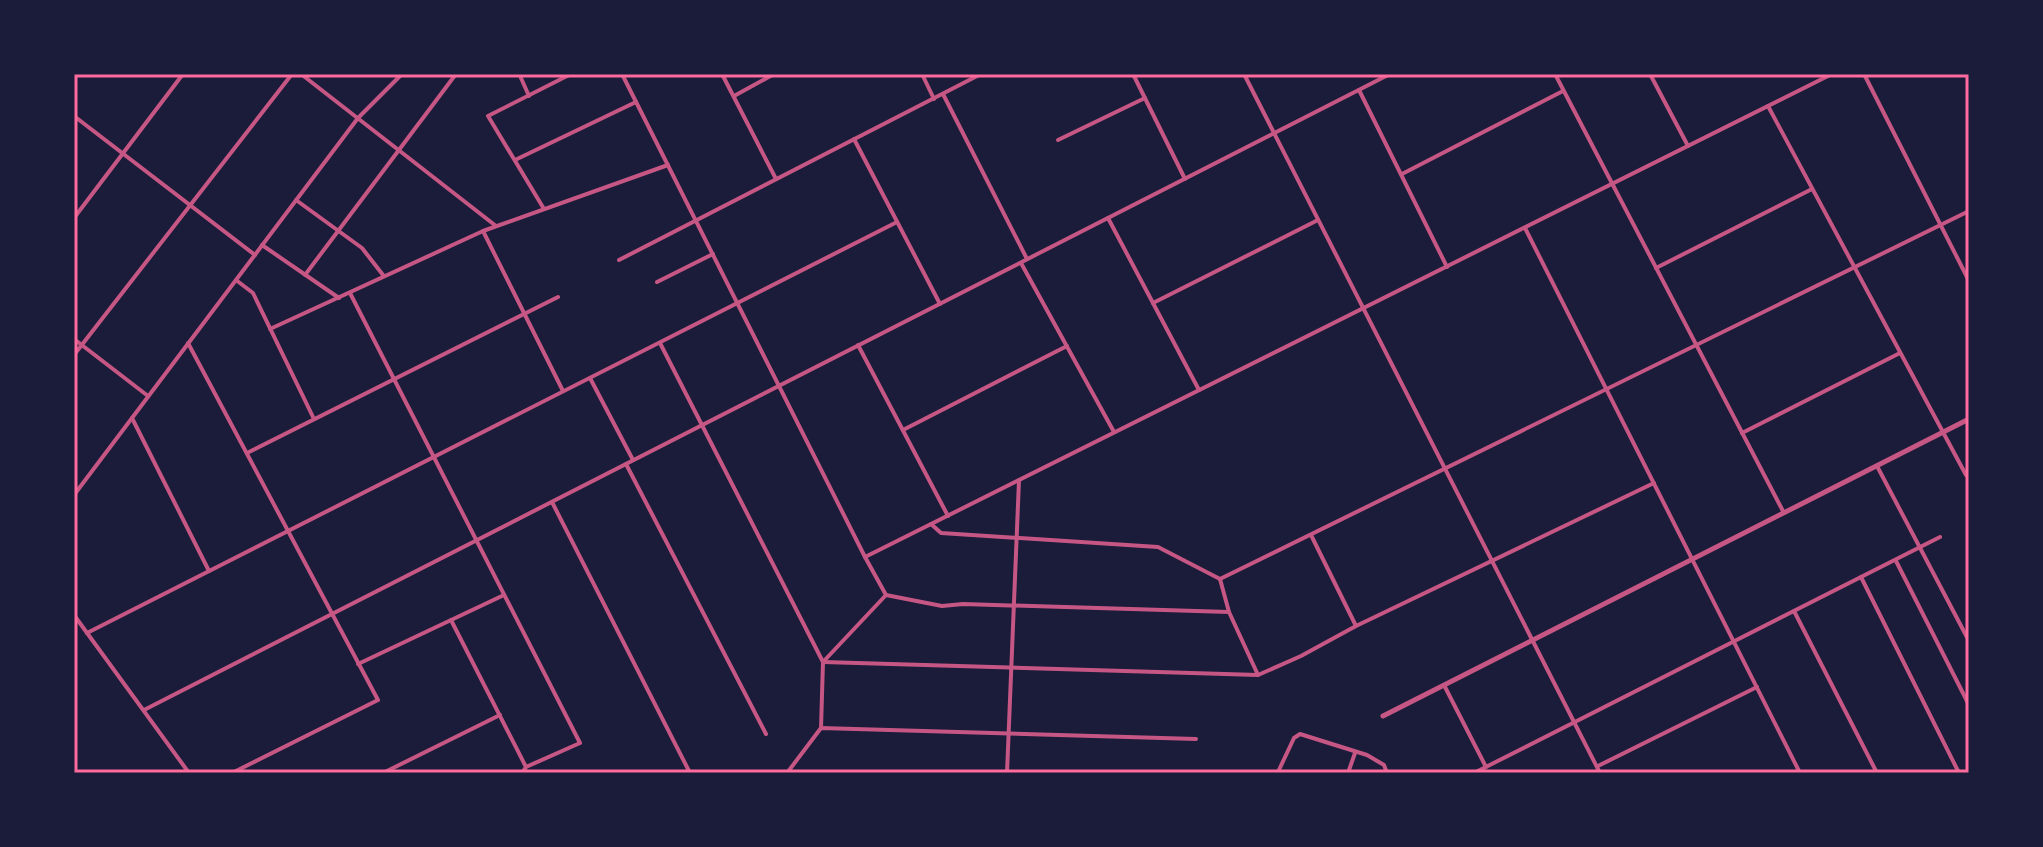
<svg xmlns="http://www.w3.org/2000/svg" width="2043" height="847" font-family="Lato,sans-serif">
	<style>
		.lines { fill: none; stroke-linecap: round; stroke-linejoin: round }
		.minor { stroke: #c65784; stroke-width: 4 }
		.tertiary { stroke: #c65784; stroke-width: 5 }
		.neatline { fill: none; stroke: #ff6b9d; stroke-width: 3 }
	</style>
	<rect width="100%" height="100%" fill="#1b1b3a"/>
	<g class="lines">
		<!-- minor -->
		<g class="minor">
			<polyline points="301,74 496,226"/>
			<polyline points="521,74 521,78 529,96"/>
			<polyline points="622,74 865,557 886,595 942,606 963,604 1229,612"/>
			<polyline points="722,74 776,179"/>
			<polyline points="922,74 934,99"/>
			<polyline points="1133,74 1185,179"/>
			<polyline points="1244,74 1600,773"/>
			<polyline points="1555,74 1784,513"/>
			<polyline points="1650,74 1688,146"/>
			<polyline points="1864,74 1969,281"/>
			<polyline points="1967,74 1969,79"/>
			<polyline points="74,79 78,74"/>
			<polyline points="1359,90 1447,267"/>
			<polyline points="943,94 1027,259"/>
			<polyline points="734,96 774,74"/>
			<polyline points="1768,106 1966,475 1969,474"/>
			<polyline points="74,116 255,255"/>
			<polyline points="854,139 940,304"/>
			<polyline points="1058,140 1145,98"/>
			<polyline points="515,160 636,102"/>
			<polyline points="1402,174 1563,91"/>
			<polyline points="296,200 362,248 383,275"/>
			<polyline points="544,209 488,116 571,74"/>
			<polyline points="74,218 183,74"/>
			<polyline points="1108,218 1199,390"/>
			<polyline points="1525,228 1800,773"/>
			<polyline points="483,231 563,391"/>
			<polyline points="262,245 339,298"/>
			<polyline points="619,260 981,74"/>
			<polyline points="1021,263 1114,432"/>
			<polyline points="1656,268 1812,189"/>
			<polyline points="305,275 456,74"/>
			<polyline points="236,280 253,293 314,419"/>
			<polyline points="657,282 713,254"/>
			<polyline points="350,293 580,743 526,767 522,773"/>
			<polyline points="1153,303 1318,220"/>
			<polyline points="270,329 483,231 668,165"/>
			<polyline points="74,339 148,396"/>
			<polyline points="188,343 378,700 232,773"/>
			<polyline points="660,343 823,662 821,728"/>
			<polyline points="858,345 948,516"/>
			<polyline points="74,355 292,74"/>
			<polyline points="590,378 633,460"/>
			<polyline points="132,418 209,571"/>
			<polyline points="903,430 1067,346"/>
			<polyline points="1742,433 1900,353"/>
			<polyline points="247,453 558,297"/>
			<polyline points="626,464 766,734"/>
			<polyline points="1877,466 1969,641"/>
			<polyline points="74,495 358,118 402,74"/>
			<polyline points="552,502 690,773"/>
			<polyline points="931,524 941,533 1158,547 1220,579 1229,612 1258,675"/>
			<polyline points="1311,535 1356,626"/>
			<polyline points="865,557 1832,74"/>
			<polyline points="1896,561 1969,705"/>
			<polyline points="1861,577 1958,771"/>
			<polyline points="1220,579 1969,211"/>
			<polyline points="1794,611 1877,773"/>
			<polyline points="74,615 189,773"/>
			<polyline points="451,620 526,767"/>
			<polyline points="87,633 897,222"/>
			<polyline points="823,662 1258,675 1301,656 1356,626 1654,483"/>
			<polyline points="823,662 886,595"/>
			<polyline points="358,664 504,595"/>
			<polyline points="1444,685 1486,767"/>
			<polyline points="144,710 1390,74"/>
			<polyline points="1598,766 1757,687"/>
			<polyline points="1278,772 1294,738 1300,734 1367,755 1384,765 1387,773"/>
			<polyline points="383,773 500,715"/>
			<polyline points="787,773 821,728 1196,739"/>
			<polyline points="1007,773 1019,480"/>
			<polyline points="1348,773 1355,753"/>
			<polyline points="1474,773 1940,537"/>
		</g>
		<!-- tertiary -->
		<polyline class="tertiary" points="1383,716 1969,419"/>
	</g>
	<!-- border -->
	<rect width="2043" height="847" fill="none" stroke="#1b1b3a" stroke-width="152"/>
	<rect x="76" y="76" width="1891" height="695" class="neatline"/>
</svg>
